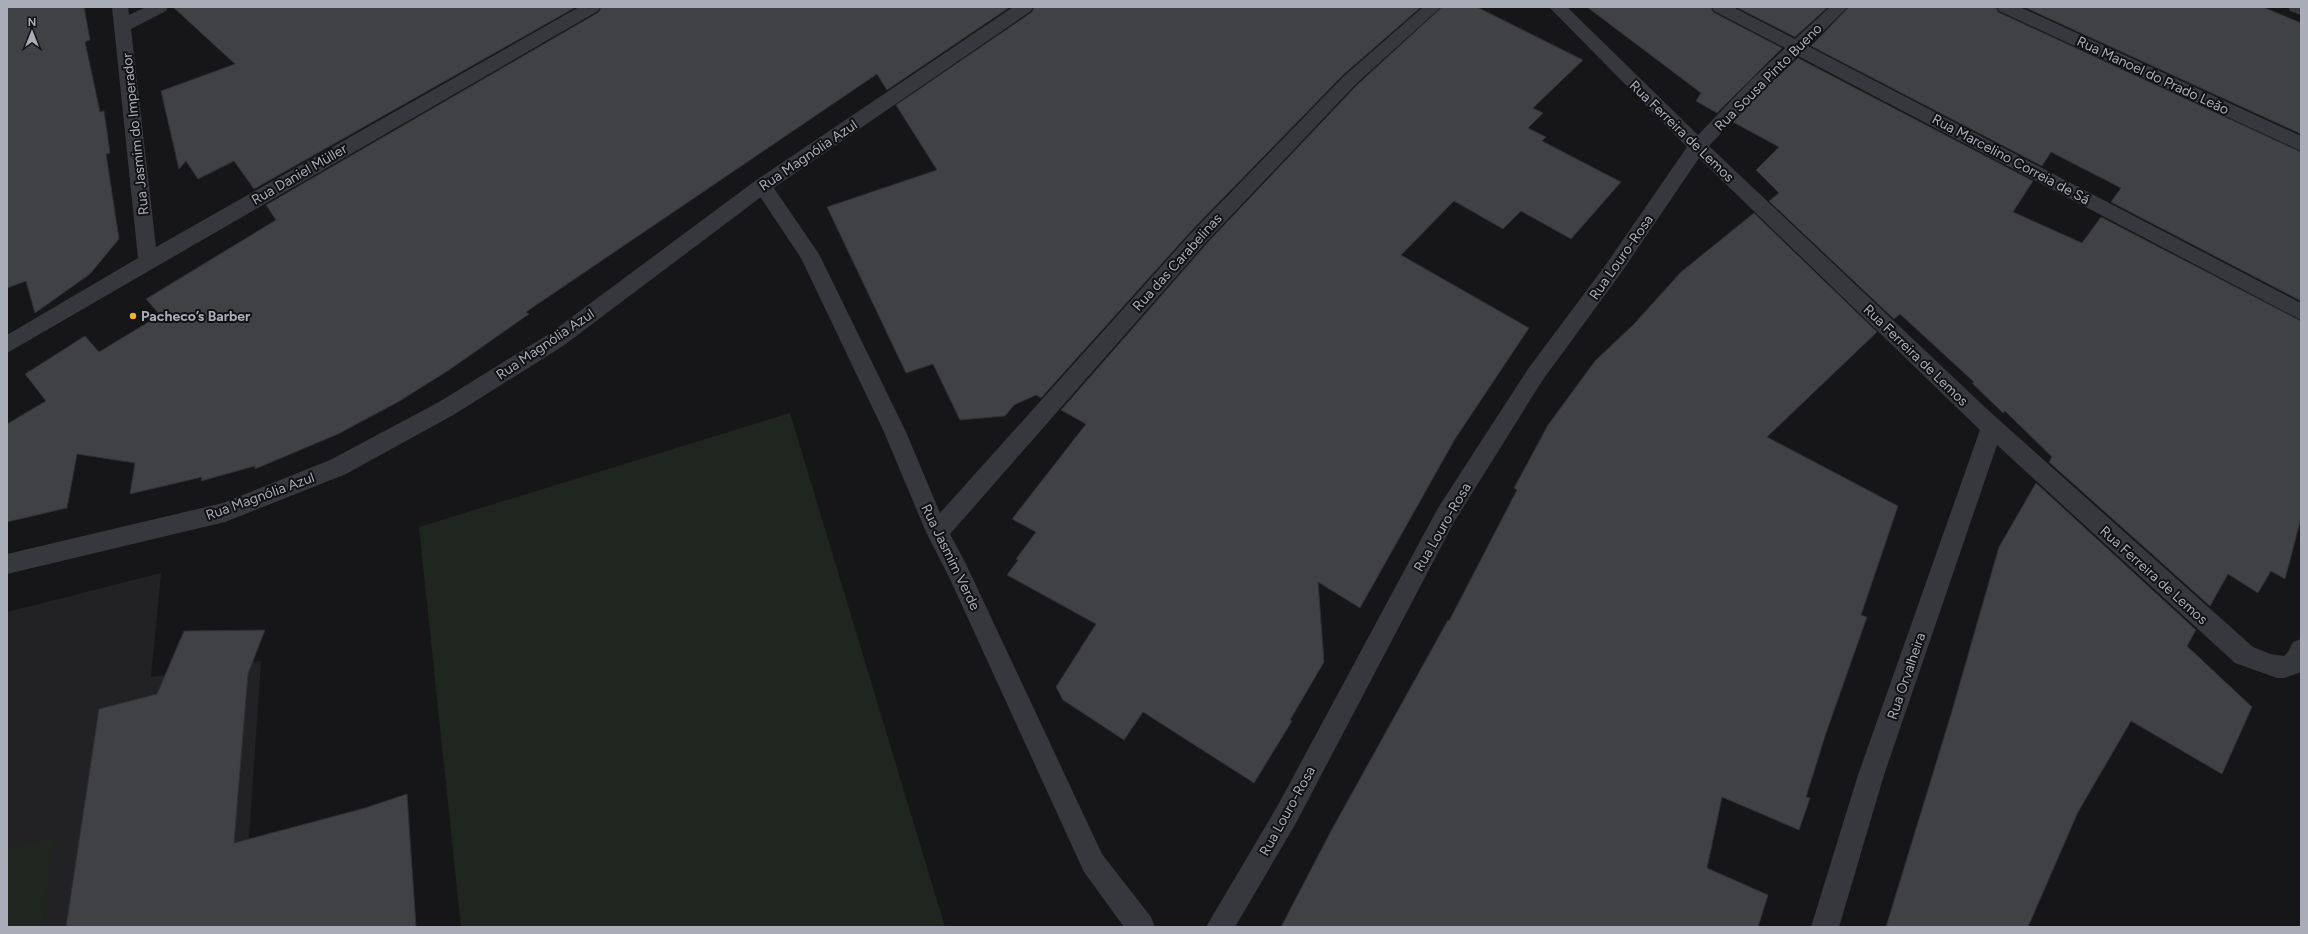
<svg xmlns="http://www.w3.org/2000/svg" width="2308" height="934" font-family="Figtree,sans-serif">
	<style>
		.built { fill: #222225 }
		.green { fill: #1e261f }
		.building { fill: #404145; stroke: #303034 }
		.lines { fill: none; stroke-linecap: round; stroke-linejoin: round }
		.minor { fill: #37383d; fill-rule: evenodd }
		.tertiary { fill: #37383d; fill-rule: evenodd }
		.poi-dot { fill: #f2b134; stroke: #111113; stroke-width: 1.5 }
		.labels { text-anchor: middle; stroke-width: 4; stroke-linejoin: round; paint-order: stroke }
		.street-label { font-size: 14px; fill: #a8adb8; stroke: #111113 }
		.poi-label { font-size: 14px; font-weight: bold; fill: #a8adb8; stroke: #111113; text-anchor: start }
	</style>
	<rect width="100%" height="100%" fill="#161618"/>
	<!-- built -->
	<polygon class="built" points="161,573 151,677 261,661 243,927 7,927 7,612"/>
	<!-- green -->
	<g class="green">
		<polygon points="790,413 945,927 461,927 419,527"/>
		<polygon points="55,837 41,927 7,927 7,850"/>
	</g>
	<!-- building -->
	<g class="building">
		<polygon points="7,7 84,7 90,40 85,42 100,112 104,111 110,153 106,154 119,239 90,274 35,313 26,281 7,288"/>
		<polygon points="173,7 576,7 254,189 234,161 198,179 186,161 179,169 161,91 235,64"/>
		<polygon points="601,7 1010,7 887,90 877,74 526,312 529,314 449,370 398,402 338,434 255,469 255,466 201,481 202,477 130,494 135,463 77,454 67,508 7,522 7,424 46,401 25,374 85,336 99,352 160,315 146,299 276,220 266,205 599,12"/>
		<polygon points="1034,7 1421,7 1343,75 1193,229 1041,398 1036,395 1014,405 1005,416 960,420 933,364 906,373 827,207 937,170 896,105 1032,12"/>
		<polygon points="1442,7 1477,7 1583,60 1533,108 1543,113 1528,128 1546,137 1542,141 1621,182 1571,239 1521,211 1503,229 1454,201 1401,255 1529,328 1455,439 1360,608 1318,582 1324,662 1290,720 1292,721 1254,783 1143,712 1124,740 1063,700 1056,687 1096,624 1007,575 1018,560 1016,559 1036,532 1012,519 1086,424 1061,410 1209,241 1357,85"/>
		<polygon points="1587,7 1711,7 1713,12 1782,48 1717,113 1696,101 1701,93"/>
		<polygon points="1736,7 1828,7 1795,37"/>
		<polygon points="1849,7 1996,7 1998,12 2301,152 2301,301 2111,202 2121,188 2051,152 2042,166 1811,46"/>
		<polygon points="2024,7 2263,7 2301,23 2301,134"/>
		<polygon points="1798,58 2033,181 2013,212 2082,243 2101,217 2301,321 2301,518 2285,579 2271,571 2258,593 2228,574 2210,606 2049,462 2052,457 2005,411 2003,413 1972,383 1974,382 1900,314 1894,319 1769,201 1779,193 1756,170 1779,147 1733,122 1764,89"/>
		<polygon points="1754,213 1877,332 1767,437 1898,506 1861,615 1867,617 1826,733 1806,797 1810,798 1799,830 1722,797 1707,868 1768,895 1758,927 1281,927 1331,831 1448,620 1449,621 1517,490 1514,488 1548,425 1595,361 1634,324 1681,272"/>
		<polygon points="2036,483 2196,630 2187,646 2252,707 2222,774 2131,721 2078,812 2028,927 1886,927 1952,711 1999,547"/>
		<polygon points="265,630 248,674 234,843 365,808 407,794 416,927 66,927 99,709 157,694 184,631"/>
	</g>
	<g class="lines">
		<!-- minor -->
		<g class="minor">
			<polygon points="112,7 128,7 129,15 146,7 168,7 166,11 131,29 156,247 579,7 600,7 598,11 7,353 7,335 138,258"/>
			<polygon points="1423,7 1441,7 1356,84 1208,240 950,534 966,564 1102,854 1151,917 1155,927 1124,927 1084,872 949,577 926,532 884,432 801,258 753,186 755,181 762,179 769,181 819,254 906,432 940,513 1194,230 1344,76"/>
			<polygon points="1549,7 1567,7 1698,135 1751,80 1785,48 1714,11 1712,7 1733,7 1795,39 1830,7 1848,7 1808,46 2301,303 2301,320 1798,56 1763,88 1709,146 1989,411 2253,647 2270,654 2284,656 2288,652 2293,642 2301,639 2301,672 2284,678 2277,678 2235,663 1997,445 1884,775 1839,927 1811,927 1858,775 1980,430 1699,158 1621,273 1542,381 1454,522 1296,823 1235,927 1206,927 1278,805 1438,508 1528,369 1607,263 1687,147"/>
			<polygon points="1997,7 2020,7 2301,136 2301,151 1999,11"/>
			<polygon points="2288,7 2301,7 2301,15 2290,11"/>
		</g>
		<!-- tertiary -->
		<polygon class="tertiary" points="1013,7 1033,7 1031,11 769,191 563,346 455,414 346,474 225,522 7,574 7,554 223,503 330,460 439,402 549,334 755,181"/>
	</g>
	<!-- markers -->
	<circle class="poi-dot" cx="133" cy="316" r="4"/>
	<g class="labels">
		<!-- street labels -->
		<g class="street-label">
			<text transform="translate(2153 75) rotate(25)" y="5">Rua Manoel do Prado Leão</text>
			<text transform="translate(1768 77) rotate(-45)" y="5">Rua Sousa Pinto Bueno</text>
			<text transform="translate(1682 131) rotate(44)" y="5">Rua Ferreira de Lemos</text>
			<text transform="translate(135 134) rotate(-96)" y="5">Rua Jasmim do Imperador</text>
			<text transform="translate(808 155) rotate(-34)" y="5">Rua Magnólia Azul</text>
			<text transform="translate(2011 159) rotate(28)" y="5">Rua Marcelino Correia de Sá</text>
			<text transform="translate(299 174) rotate(-30)" y="5">Rua Daniel Müller</text>
			<text transform="translate(1621 257) rotate(-55)" y="5">Rua Louro-Rosa</text>
			<text transform="translate(1177 262) rotate(-48)" y="5">Rua das Carabelinas</text>
			<text transform="translate(545 344) rotate(-34)" y="5">Rua Magnólia Azul</text>
			<text transform="translate(1916 355) rotate(44)" y="5">Rua Ferreira de Lemos</text>
			<text transform="translate(260 496) rotate(-20)" y="5">Rua Magnólia Azul</text>
			<text transform="translate(1442 527) rotate(-60)" y="5">Rua Louro-Rosa</text>
			<text transform="translate(951 557) rotate(64)" y="5">Rua Jasmim Verde</text>
			<text transform="translate(2154 575) rotate(42)" y="5">Rua Ferreira de Lemos</text>
			<text transform="translate(1906 676) rotate(-71)" y="5">Rua Orvalheira</text>
			<text transform="translate(1287 811) rotate(-61)" y="5">Rua Louro-Rosa</text>
		</g>
		<!-- poi labels -->
		<g class="poi-label">
			<text x="141" y="321">Pacheco’s Barber</text>
		</g>
	</g>
	<!-- border -->
	<rect width="2308" height="934" fill="none" stroke="#a8adb8" stroke-width="16"/>
	<!-- north arrow -->
	<g transform="translate(32 32)" stroke="#111113" stroke-width="3" paint-order="stroke">
	<path d="M0-3L7 15L0 10L-7 15Z" fill="#a8adb8"/>
	<text y="-6" font-size="11" font-weight="bold" text-anchor="middle" fill="#a8adb8">N</text>
	</g>
</svg>
